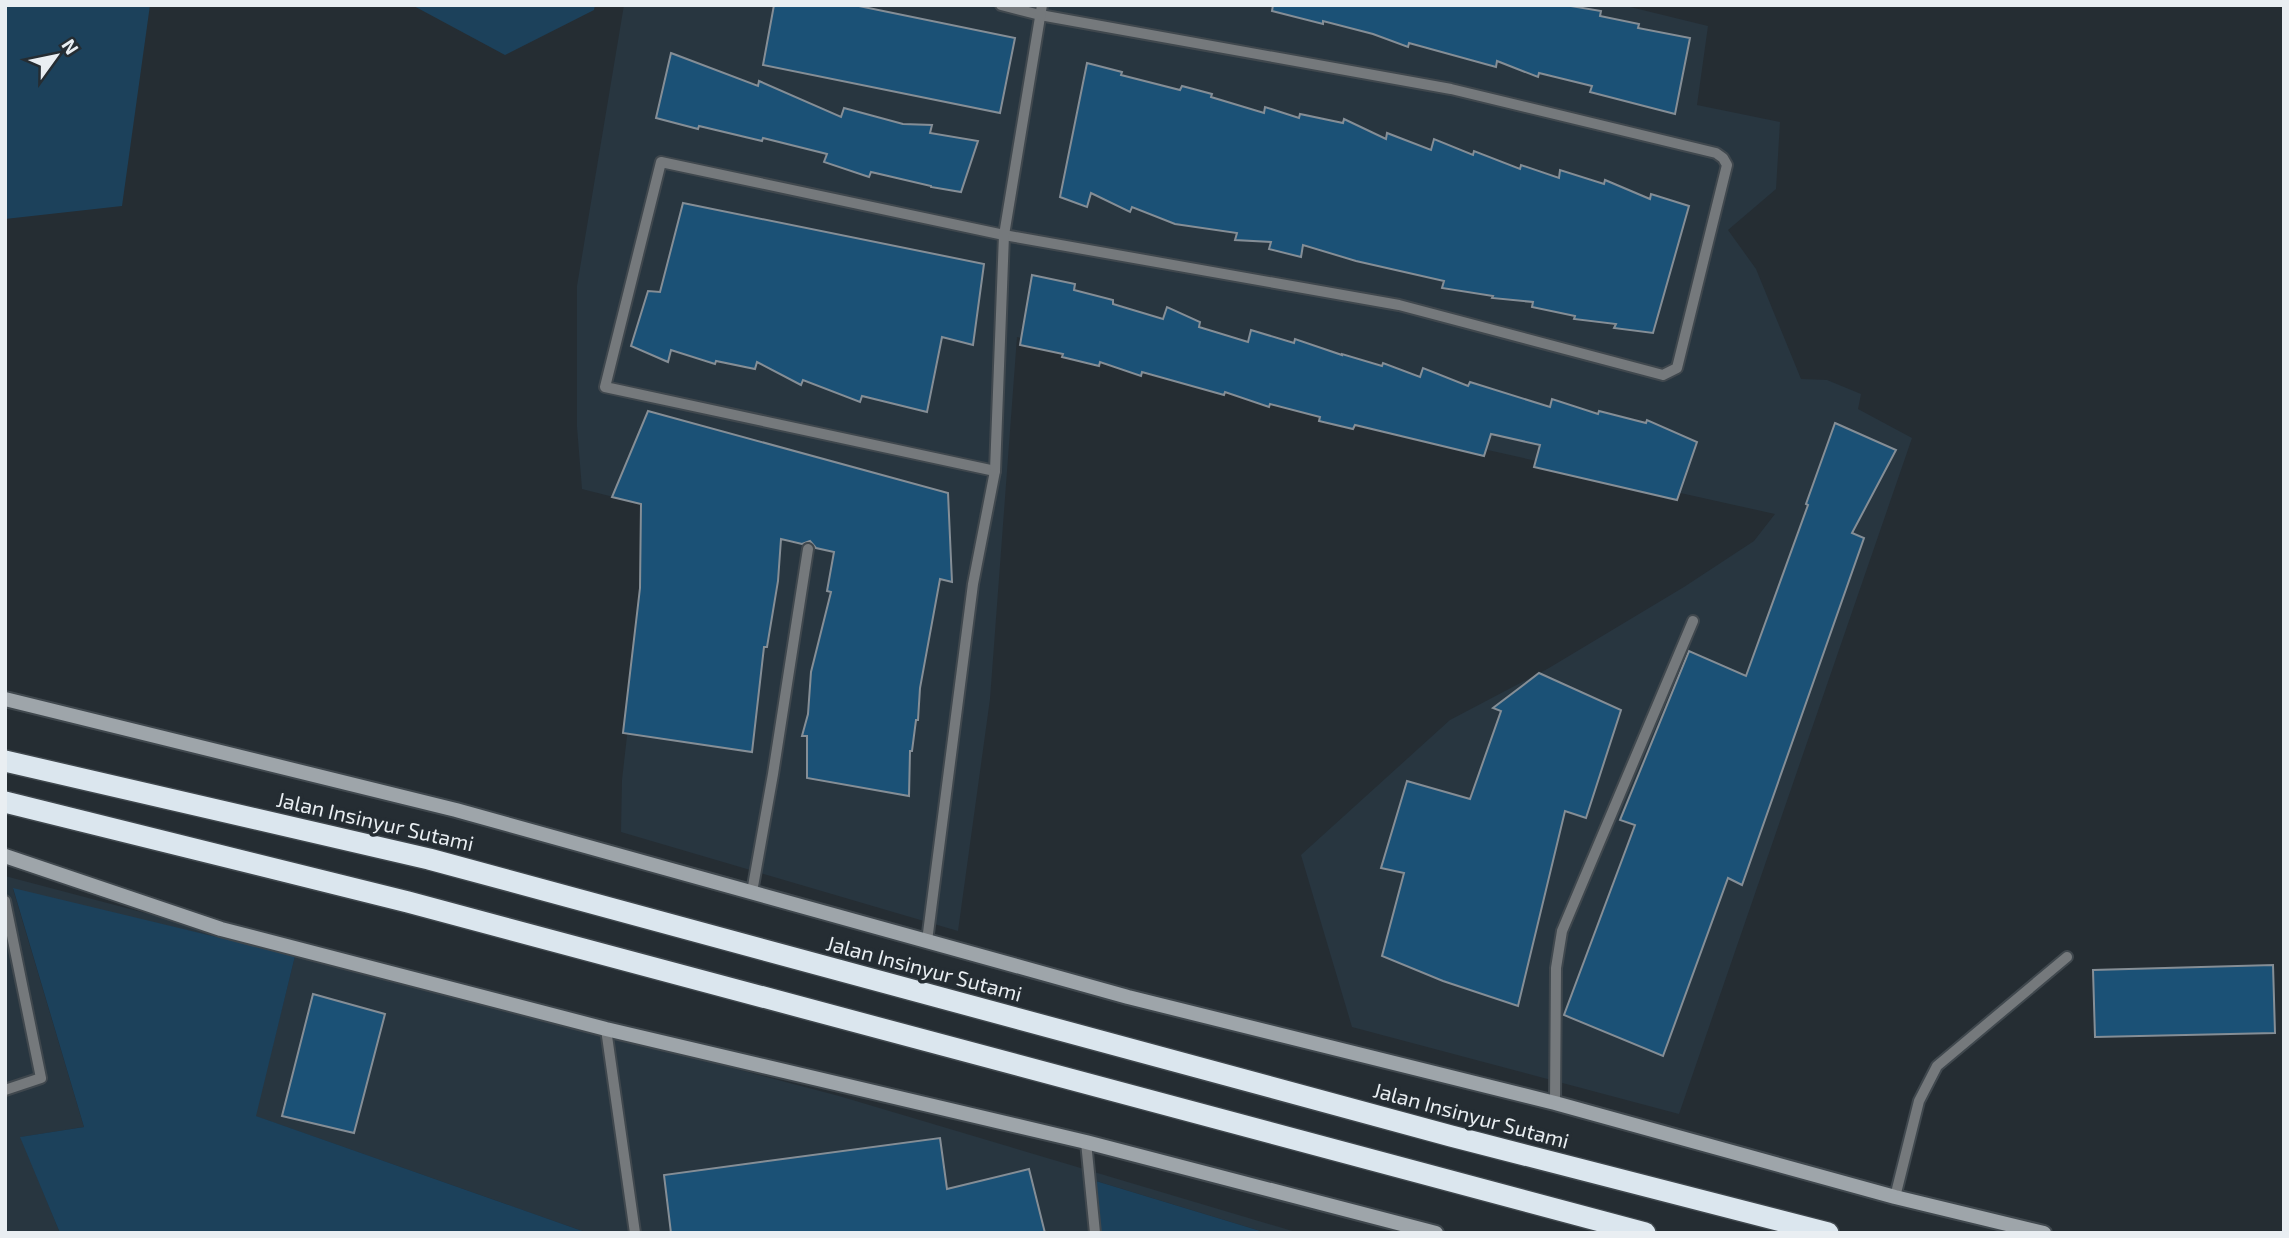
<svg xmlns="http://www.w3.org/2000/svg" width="2289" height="1238" font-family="'Exo 2',sans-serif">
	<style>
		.built { fill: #283640 }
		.green { fill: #1c415b }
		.building { fill: #1b5176; stroke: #858e96; stroke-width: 2 }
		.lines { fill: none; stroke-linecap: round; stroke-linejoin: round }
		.lane-casing { stroke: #40484e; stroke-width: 14 }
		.secondary-casing { stroke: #40484e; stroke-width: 18 }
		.highway-casing { stroke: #40484e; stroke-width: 24 }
		.lane { stroke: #75797c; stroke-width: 10 }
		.secondary { stroke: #9ea5aa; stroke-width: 14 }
		.highway { stroke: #dbe6ee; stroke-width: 21 }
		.labels { text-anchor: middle; stroke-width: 7; stroke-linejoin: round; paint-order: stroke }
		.street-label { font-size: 21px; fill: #e9eef2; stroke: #252d33 }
	</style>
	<rect width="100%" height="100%" fill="#252d33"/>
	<!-- built -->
	<g class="built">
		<polygon points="624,5 1622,5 1708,26 1697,105 1780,122 1776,189 1728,230 1756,269 1801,379 1827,380 1861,394 1858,409 1912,438 1679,1114 1352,1027 1301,855 1450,720 1549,668 1684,587 1754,541 1775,514 1411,433 1017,337 990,699 958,931 621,832 622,780 653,507 582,489 577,427 577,286"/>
		<polygon points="5,876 839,1096 1299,1233 1267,1233 1086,1178 1093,1233 588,1233 255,1116 295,956 13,889 84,1127 21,1137 60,1233 5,1233"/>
	</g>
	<!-- green -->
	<g class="green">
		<polygon points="5,5 150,5 122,206 5,219"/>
		<polygon points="412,5 595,5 594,10 505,55"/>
		<polygon points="13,888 295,956 256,1116 588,1233 60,1233 20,1137 84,1127"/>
		<polygon points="1086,1178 1267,1233 1093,1233"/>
	</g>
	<!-- building -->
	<g class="building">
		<polygon points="774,5 854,5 1015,38 1000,113 763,65"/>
		<polygon points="1273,5 1565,5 1601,11 1600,16 1639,24 1638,28 1690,38 1675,114 1590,92 1592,86 1539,73 1538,77 1497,61 1496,67 1409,43 1408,47 1373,34 1323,21 1323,24 1272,11"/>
		<polygon points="671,53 758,86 759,81 841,117 844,108 903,124 932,125 930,133 978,141 961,192 931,187 931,186 871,172 869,177 824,162 827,154 763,138 762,141 699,126 698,129 656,118"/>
		<polygon points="1087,63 1122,72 1121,75 1180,90 1182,86 1212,94 1211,97 1264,113 1265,107 1299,118 1300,114 1343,123 1344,119 1386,139 1387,133 1431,150 1434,139 1473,155 1474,151 1520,169 1521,165 1559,178 1560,170 1604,184 1605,180 1650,199 1651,194 1689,206 1653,333 1614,328 1616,324 1574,319 1575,316 1532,307 1533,302 1492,298 1493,296 1442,288 1444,281 1356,261 1303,245 1301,257 1269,249 1271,242 1235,240 1237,233 1175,224 1132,207 1130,212 1091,193 1087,207 1060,197"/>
		<polygon points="683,203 984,264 973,345 942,337 927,412 862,396 860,402 803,380 801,385 757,362 755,369 716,361 715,364 671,350 668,362 631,346 648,291 660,292"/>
		<polygon points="1032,275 1075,284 1074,290 1113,300 1113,304 1163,319 1167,307 1200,322 1199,327 1248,342 1251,330 1294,343 1295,339 1342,355 1342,354 1382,366 1383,363 1420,377 1423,368 1468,386 1470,382 1550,407 1552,399 1598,414 1599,411 1646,423 1647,420 1697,442 1677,500 1534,467 1540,445 1491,434 1484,456 1355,425 1353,429 1319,421 1320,417 1270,404 1269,407 1225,392 1224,395 1142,372 1141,376 1100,362 1099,366 1062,357 1063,354 1020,345"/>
		<polygon points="648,411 948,493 952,582 940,579 920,688 918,720 916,720 912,751 910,751 909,796 807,778 807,736 802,736 808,714 811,672 831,592 827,591 834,552 816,548 810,541 802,544 781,539 778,581 767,647 764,647 752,752 623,733 640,588 641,504 612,497"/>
		<polygon points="1835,423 1896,450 1852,533 1864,538 1742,885 1728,878 1663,1056 1564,1015 1635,825 1620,820 1689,651 1746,676 1808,505 1806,504"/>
		<polygon points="1539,673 1621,710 1586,818 1565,811 1518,1006 1443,981 1382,956 1404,873 1381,868 1407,781 1470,799 1501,711 1493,708"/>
		<polygon points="2273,965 2275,1033 2095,1037 2093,970"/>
		<polygon points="313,994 385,1014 354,1133 282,1116"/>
		<polygon points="940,1138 947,1189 1029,1169 1045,1233 671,1233 664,1175"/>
	</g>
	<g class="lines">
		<defs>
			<g id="lane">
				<polyline points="995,471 605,387 661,162 1004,235 1399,305 1663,375 1677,368 1727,165 1723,158 1716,153 1451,89 1040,15 1001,5"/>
				<polyline points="752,892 773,774 808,549"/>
				<polyline points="5,901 41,1078 5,1090"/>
				<polyline points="927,941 973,584 995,471 1004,235 1042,5"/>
				<polyline points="606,1029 635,1233"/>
				<polyline points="1555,1103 1556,968 1562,931 1693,621"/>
				<polyline points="1086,1142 1095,1233"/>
				<polyline points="1895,1197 1919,1101 1937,1066 2067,957"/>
			</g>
			<g id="secondary">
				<polyline points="5,699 456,810 1128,997 1555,1103 1895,1197 2044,1233"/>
				<polyline points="5,856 221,929 606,1029 1086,1142 1436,1233"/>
			</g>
			<g id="highway">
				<polyline points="5,761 429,859 1451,1136 1828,1233"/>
				<polyline points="5,802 408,902 1645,1233"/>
			</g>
		</defs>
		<!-- lane casing -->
		<use href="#lane" class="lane-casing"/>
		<!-- secondary casing -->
		<use href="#secondary" class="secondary-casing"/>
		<!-- highway casing -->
		<use href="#highway" class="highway-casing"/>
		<!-- lane -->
		<use href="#lane" class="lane"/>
		<!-- secondary -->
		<use href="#secondary" class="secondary"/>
		<!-- highway -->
		<use href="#highway" class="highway"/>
	</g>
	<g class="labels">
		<!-- street labels -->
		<g class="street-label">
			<text transform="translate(375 822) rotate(13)" y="7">Jalan Insinyur Sutami</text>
			<text transform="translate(924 969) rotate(15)" y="7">Jalan Insinyur Sutami</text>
			<text transform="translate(1471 1116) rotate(15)" y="7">Jalan Insinyur Sutami</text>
		</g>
	</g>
	<!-- border -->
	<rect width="2289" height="1238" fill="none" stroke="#e9eef2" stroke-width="14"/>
	<!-- north arrow -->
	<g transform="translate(56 56) rotate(57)" stroke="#252d33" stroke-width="5" paint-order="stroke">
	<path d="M0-5L12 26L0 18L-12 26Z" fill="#e9eef2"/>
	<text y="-10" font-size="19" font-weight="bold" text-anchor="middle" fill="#e9eef2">N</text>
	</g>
</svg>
